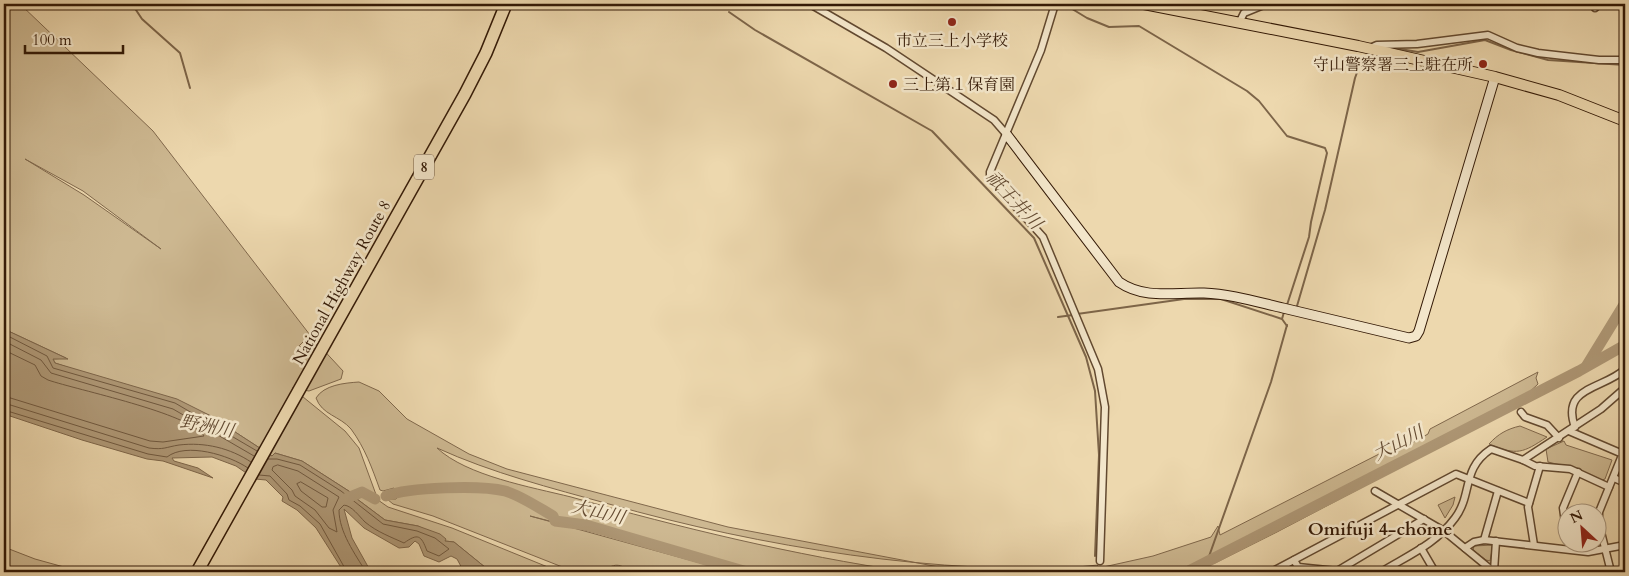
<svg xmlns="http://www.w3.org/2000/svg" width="1629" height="576" font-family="Cardo,'Noto Serif JP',serif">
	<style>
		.green { fill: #cdb891; stroke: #80684c; fill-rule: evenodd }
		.water { fill: #ae9775; stroke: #7d6549 }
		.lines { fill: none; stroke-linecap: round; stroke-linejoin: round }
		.shore { stroke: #70583e; stroke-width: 1 }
		.stream { stroke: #7d6549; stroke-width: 2 }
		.river { stroke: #ae9775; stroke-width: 11 }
		.street-casing { stroke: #624930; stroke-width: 9 }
		.secondary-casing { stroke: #331906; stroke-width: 11 }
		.primary-casing { stroke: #331906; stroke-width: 12 }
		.highway-casing { stroke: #331906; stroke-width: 14 }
		.street { stroke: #f3e6ca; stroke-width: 6 }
		.secondary { stroke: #f3e6ca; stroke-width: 9 }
		.primary { stroke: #edd8ae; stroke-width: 10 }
		.highway { stroke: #edd8ae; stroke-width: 11 }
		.poi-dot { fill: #8f2418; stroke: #f3e6ca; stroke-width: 2 }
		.labels { text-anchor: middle; stroke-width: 5; stroke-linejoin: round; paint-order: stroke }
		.shield { fill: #f3e6ca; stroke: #6d5641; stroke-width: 1 }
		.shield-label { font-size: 15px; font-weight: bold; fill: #331906 }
		.poi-label { font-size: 16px; fill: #331906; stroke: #f3e6ca }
		.street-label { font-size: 16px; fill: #331906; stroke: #f3e6ca }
		.water-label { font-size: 18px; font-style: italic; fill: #644b32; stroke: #f3e6ca }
		.neighbourhood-label { font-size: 18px; font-weight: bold; fill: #331906; stroke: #f3e6ca }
	</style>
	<rect width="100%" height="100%" fill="#edd8ae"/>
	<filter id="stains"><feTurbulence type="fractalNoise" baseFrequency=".004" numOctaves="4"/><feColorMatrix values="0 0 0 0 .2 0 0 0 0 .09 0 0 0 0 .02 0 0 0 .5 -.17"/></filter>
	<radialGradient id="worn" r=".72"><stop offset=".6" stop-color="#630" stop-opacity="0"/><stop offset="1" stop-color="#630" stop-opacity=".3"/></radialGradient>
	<!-- green -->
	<g class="green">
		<path d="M 4,4 L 20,4 L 153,131 L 310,335 L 299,346 L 304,349 L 318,344 L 343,371 L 341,379 L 309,391 L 292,388 L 345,431 L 359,448 L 378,500 L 388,507 L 452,528 L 560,572 L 491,572 L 454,542 L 445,541 L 418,526 L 385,520 L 357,499 L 365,495 L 375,500 L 372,493 L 355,495 L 302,461 L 275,453 L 272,456 L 209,415 L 55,363 L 53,359 L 66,358 L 4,329 ZM 25,159 L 83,191 L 161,249 L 84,195 Z"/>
		<polygon points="1538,372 1536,378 1538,384 1511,409 1277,532 1215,563 1184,572 1081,572 1153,556 1211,537 1218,526 1220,535 1383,452 1394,453 1428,434 1430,429"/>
		<path d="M 359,382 L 379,391 L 407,419 L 469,454 L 507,469 L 728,527 L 960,571 L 1037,571 L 1098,565 L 1097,567 C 939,576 761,547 609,504 C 551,488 492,473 437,448 C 467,476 531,487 571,497 C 682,528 793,555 908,572 L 761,572 L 695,558 L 530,516 L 733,572 L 632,572 C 613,559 614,568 596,572 C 589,574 582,572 575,572 L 433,516 L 393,504 L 387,499 L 396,499 L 399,495 L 394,488 L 383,491 L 380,490 C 372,468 365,448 351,429 C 340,416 322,415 316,398 C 324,385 344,383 359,382 Z"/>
		<path d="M 1520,426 L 1547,437 C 1523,453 1517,456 1489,444 C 1498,434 1507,429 1520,426 Z"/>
		<polygon points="1564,441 1566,445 1612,460 1605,479 1600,481 1577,469 1548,462 1546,449"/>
		<polygon points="1455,497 1453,505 1445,518 1438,505"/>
		<polygon points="1493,545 1490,561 1486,560 1473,550 1474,546"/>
		<polygon points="4,547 35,559 82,572 4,572"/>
	</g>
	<!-- water -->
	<polygon class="water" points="4,329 68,359 53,359 55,363 177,399 209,415 272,456 275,453 302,461 355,495 372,493 372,497 361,495 357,499 385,520 418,526 440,534 446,539 445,541 454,542 491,572 464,572 457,559 451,556 439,562 424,556 419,544 415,541 409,547 399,548 364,528 344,509 352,538 371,572 344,572 316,528 297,510 282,501 283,497 266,480 255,479 236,466 212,457 172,458 174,461 198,468 213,478 163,461 147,459 82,440 4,414"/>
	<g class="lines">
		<!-- shore -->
		<g class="shore">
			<polyline points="4,334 47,356 53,368 175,403 257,451"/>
			<polyline points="4,341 41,360 51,373 173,409 254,456"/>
			<path d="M 4,350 L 35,365 L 41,376 L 48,380 C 77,390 190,413 204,436 L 163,442 L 150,441 L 4,396"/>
			<path d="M 4,403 L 149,448 C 164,450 166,447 179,445 C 205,442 230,448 251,462"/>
			<path d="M 4,410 L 148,454 L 167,457 C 186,442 229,455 248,468"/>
			<path d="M 268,459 L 277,459 L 300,465 L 341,491 L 383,524 L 417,531 L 435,538 L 449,549 L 439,556 L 427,551 C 421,535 418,533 404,543 C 391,537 377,532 365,522 C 359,516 352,506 344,505 L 339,510 C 339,532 355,554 366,572"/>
			<polygon points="278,465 298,471 339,497 333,510 337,532 329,528 315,510 295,496 292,490 272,470 273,467"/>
			<polyline points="259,475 270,476 287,494 289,500 300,506 320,524 347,572"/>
			<polygon points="301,482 328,498 326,507 322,507 301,491 297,484"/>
		</g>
		<!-- stream -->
		<g class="stream">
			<polyline points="132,4 142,19 180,53 190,88"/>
			<polyline points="1064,4 1087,18 1109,27 1139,26 1247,91 1259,101 1287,136 1325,148 1327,153 1311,222 1309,237 1287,305"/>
			<polyline points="729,12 755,30 932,131 1034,238 1086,357 1095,391 1099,455 1095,556"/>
			<polyline points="1400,49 1418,52 1485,40 1511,50 1548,60 1625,65"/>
			<polyline points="1297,306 1325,210 1355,78 1359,67 1368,60"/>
			<polyline points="1077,314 1184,299 1221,299 1282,319 1287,326"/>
			<polyline points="1058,317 1073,315"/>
			<polyline points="1282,319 1284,312"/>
			<polyline points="1207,562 1271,382 1287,325"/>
		</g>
		<!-- river -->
		<g class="river">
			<polyline points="1587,365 1625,303"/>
			<path d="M 386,496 C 409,487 481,485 505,491 C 520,495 539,508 553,516 L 555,521 L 586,525 L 747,572"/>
			<polyline points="345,499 362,492 375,499"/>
			<polyline points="1187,572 1579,371 1625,345"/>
		</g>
		<defs>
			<g id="street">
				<polyline points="810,4 886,48 994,120 1007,135"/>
				<polyline points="1055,4 1041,50 990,172 990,178 1043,237 1098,369 1105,407 1100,561"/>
				<polyline points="1595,8 1599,4"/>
				<polyline points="1239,23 1244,13 1266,4"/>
				<polyline points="1370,48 1377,45 1417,44 1488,35 1517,48 1538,53 1599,60 1625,60"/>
				<polyline points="1521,412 1525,417 1547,425 1559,438"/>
				<path d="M 1575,427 C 1560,386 1605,389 1625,369"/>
				<polyline points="1569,431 1625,455"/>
				<polyline points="1523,460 1535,466 1570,469 1609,487"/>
				<polyline points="1614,478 1625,483"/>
				<polyline points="1375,491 1444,531 1494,572"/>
				<polyline points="1566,530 1563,508 1578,472"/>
				<polyline points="1484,540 1498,491"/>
				<polyline points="1534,545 1528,507 1540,466"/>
				<polyline points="1421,548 1435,572"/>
				<polyline points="1465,548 1474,542 1484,540 1588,552 1625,545"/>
				<polyline points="1294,560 1298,567 1337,571 1424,519"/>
				<polyline points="1494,571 1496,541"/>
				<polyline points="1271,572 1456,474 1529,503"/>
				<path d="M 1381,572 C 1407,556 1436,544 1455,518 C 1473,494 1461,469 1491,449 L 1523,460 L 1601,409 L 1625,388"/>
				<polyline points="1611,572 1599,524 1599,512 1625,448"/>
			</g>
			<path id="secondary" d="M 1007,135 L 1119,282 C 1145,300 1175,292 1204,293 C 1231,294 1257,302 1283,308 C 1325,318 1367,328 1409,338 L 1416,336 L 1419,331 L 1495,77"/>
			<polyline id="primary" points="1144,4 1358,46 1495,77 1559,95 1625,121"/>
			<polyline id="highway" points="197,572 465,94 486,53 506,4"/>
		</defs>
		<!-- street casing -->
		<use href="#street" class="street-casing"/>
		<!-- secondary casing -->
		<use href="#secondary" class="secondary-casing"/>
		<!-- primary casing -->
		<use href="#primary" class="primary-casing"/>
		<!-- highway casing -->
		<use href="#highway" class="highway-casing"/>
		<!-- street -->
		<use href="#street" class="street"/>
		<!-- secondary -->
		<use href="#secondary" class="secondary"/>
		<!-- primary -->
		<use href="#primary" class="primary"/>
		<!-- highway -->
		<use href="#highway" class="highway"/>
	</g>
	<!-- markers -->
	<g class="poi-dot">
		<circle cx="952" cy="22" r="5"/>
		<circle cx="1483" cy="64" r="5"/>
		<circle cx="893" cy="84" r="5"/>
	</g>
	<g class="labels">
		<!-- shield labels -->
		<rect class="shield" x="414" y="154.5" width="20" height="25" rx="4"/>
		<g class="shield-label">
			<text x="424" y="172">8</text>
		</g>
		<!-- poi labels -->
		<g class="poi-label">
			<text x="952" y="46">市立三上小学校</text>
			<text x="1473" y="70" text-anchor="end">守山警察署三上駐在所</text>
			<text x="903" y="90" text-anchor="start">三上第１保育園</text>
		</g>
		<!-- street labels -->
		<g class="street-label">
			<text transform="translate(341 282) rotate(-61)" y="6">National Highway Route 8</text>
		</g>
		<!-- water labels -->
		<g class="water-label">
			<text transform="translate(1014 200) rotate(47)" y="6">祇王井川</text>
			<text transform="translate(207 426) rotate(11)" y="6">野洲川</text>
			<text transform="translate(1398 443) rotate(-27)" y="6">大山川</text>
			<text transform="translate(598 512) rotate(13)" y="6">大山川</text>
		</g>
		<!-- neighbourhood labels -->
		<g class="neighbourhood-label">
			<text x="1380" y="535">Omifuji 4-chome</text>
		</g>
	</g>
	<!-- margin -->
	<rect width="1629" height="576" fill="none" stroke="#edd8ae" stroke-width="20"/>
	<rect x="5" y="5" width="1619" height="566" fill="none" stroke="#331906" stroke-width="2.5"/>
	<rect x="10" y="10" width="1609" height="556" fill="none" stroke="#331906"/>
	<!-- north arrow -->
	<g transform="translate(1582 528) rotate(334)"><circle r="24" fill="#f3e6ca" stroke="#a6947c"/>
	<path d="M0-4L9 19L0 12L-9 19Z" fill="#8f2418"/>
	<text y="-8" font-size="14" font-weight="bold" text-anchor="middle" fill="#331906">N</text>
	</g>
	<!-- scale -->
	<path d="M25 45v8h98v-8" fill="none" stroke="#331906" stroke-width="2.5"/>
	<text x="32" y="45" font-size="15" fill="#331906" stroke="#f3e6ca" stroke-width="4" paint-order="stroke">100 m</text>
	<rect width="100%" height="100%" filter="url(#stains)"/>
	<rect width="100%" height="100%" fill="url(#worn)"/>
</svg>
